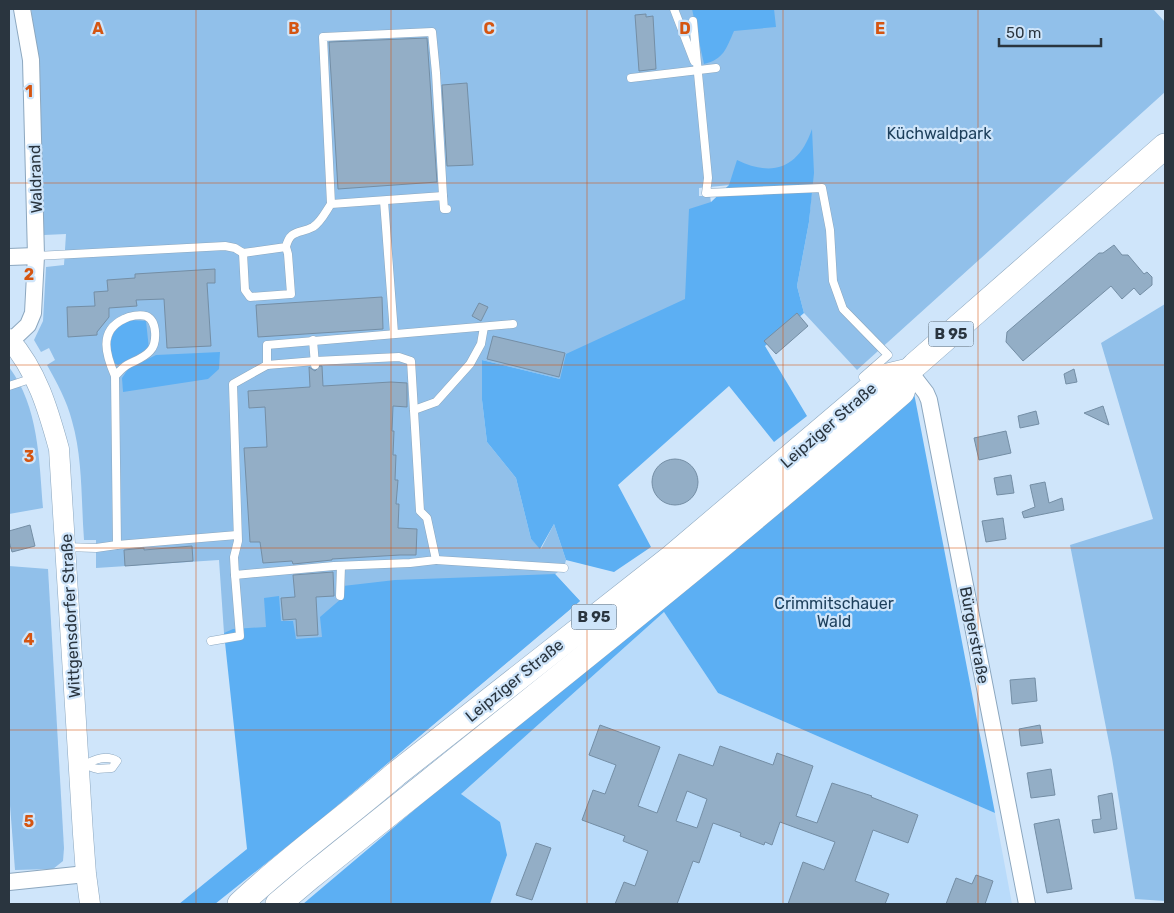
<svg xmlns="http://www.w3.org/2000/svg" width="1174" height="913" font-family="Rubik,sans-serif">
	<style>
		.built { fill: #b9dbfa }
		.green { fill: #91c0ea }
		.forest { fill: #5caff3 }
		.building { fill: #93aec6; stroke: #748ea5; fill-rule: evenodd }
		.lines { fill: none; stroke-linecap: round; stroke-linejoin: round }
		.service-casing { stroke: #8ca7bf; stroke-width: 9 }
		.minor-casing { stroke: #8ca7bf; stroke-width: 18 }
		.tertiary-casing { stroke: #8ca7bf; stroke-width: 21 }
		.primary-casing { stroke: #8ca7bf; stroke-width: 26 }
		.service { stroke: #fff; stroke-width: 8 }
		.minor { stroke: #fff; stroke-width: 16 }
		.tertiary { stroke: #fff; stroke-width: 20 }
		.primary { stroke: #fff; stroke-width: 25 }
		.grid { fill: none; stroke: #d55511; stroke-width: 1; stroke-opacity: 0.55 }
		.labels { text-anchor: middle; stroke-width: 4.5; stroke-linejoin: round; paint-order: stroke }
		.shield { fill: #cfe5fa; stroke: #5c6a77; stroke-width: 1 }
		.shield-label { font-size: 15px; font-weight: bold; fill: #2a353f }
		.park-label { font-size: 16px; fill: #1d3f5b; stroke: #cfe5fa }
		.street-label { font-size: 16px; fill: #2a353f; stroke: #cfe5fa }
		.grid-label { font-size: 16px; text-anchor: middle; font-weight: bold; fill: #d55511; stroke: #cfe5fa; stroke-width: 4.5; stroke-linejoin: round; paint-order: stroke }
	</style>
	<rect width="100%" height="100%" fill="#cfe5fa"/>
	<!-- built -->
	<polygon class="built" points="664,612 718,693 995,813 1012,904 490,904 507,855 461,794"/>
	<!-- green -->
	<g class="green">
		<path d="M 31,9 L 1153,9 L 1165,22 L 1165,92 L 857,370 L 804,313 L 797,286 L 809,222 L 813,177 L 699,188 L 699,196 L 710,196 L 711,202 L 709,310 L 560,379 L 482,360 L 482,400 L 487,442 L 516,478 L 531,539 L 541,549 L 554,524 L 566,560 L 564,568 L 555,574 L 580,601 L 319,821 L 232,632 L 224,633 L 219,560 L 96,568 L 96,540 L 84,540 C 81,501 83,459 72,421 C 67,401 57,383 47,365 L 55,360 L 49,348 L 41,352 L 34,340 L 43,321 L 46,267 L 64,265 L 66,234 L 44,235 L 38,60 Z"/>
		<polygon points="1165,304 1165,901 1135,899 1112,758 1070,545 1153,519 1101,343"/>
		<path d="M 9,367 C 39,407 39,460 43,508 L 9,514 Z"/>
		<polygon points="9,566 48,569 64,848 63,861 53,869 15,870 9,792"/>
	</g>
	<!-- forest -->
	<g class="forest">
		<path d="M 692,9 L 774,9 L 776,27 L 734,31 C 726,49 724,59 704,64 Z"/>
		<path d="M 812,129 L 814,173 L 809,222 L 797,286 L 804,313 L 765,346 L 807,416 L 774,442 L 729,386 L 618,485 L 651,547 L 614,572 L 566,560 L 554,524 L 540,549 L 531,539 L 516,478 L 487,442 L 482,400 L 482,360 L 560,379 L 566,354 L 685,299 L 689,209 L 711,202 L 729,185 L 737,160 C 774,178 799,167 812,129 Z"/>
		<path d="M 130,320 L 146,321 L 149,349 L 118,365 L 112,362 C 109,339 109,331 130,320 Z"/>
		<polygon points="220,352 219,369 208,379 123,392 122,378 128,369 156,355"/>
		<polygon points="913,388 995,813 718,693 664,612 461,794 500,822 507,855 490,904 303,904"/>
		<polygon points="555,574 580,601 319,821 215,904 179,904 247,849 224,633 233,629 266,627 264,598 279,596 281,621 293,621 296,639 322,637 320,617 342,598 343,586 395,580"/>
	</g>
	<!-- building -->
	<g class="building">
		<polygon points="646,14 646,17 653,16 656,69 639,71 635,15"/>
		<polygon points="427,38 437,182 338,189 329,42"/>
		<polygon points="467,83 473,165 447,166 442,85"/>
		<polygon points="1114,245 1122,255 1128,255 1144,274 1147,272 1152,277 1152,285 1140,295 1134,288 1122,299 1111,286 1023,361 1006,342 1007,332 1099,253 1103,253"/>
		<polygon points="215,269 215,283 207,283 211,346 167,348 164,299 136,300 137,306 109,308 109,317 97,332 97,335 68,337 67,307 95,306 94,292 108,291 107,280 135,278 135,274"/>
		<polygon points="382,297 383,329 258,337 256,305"/>
		<polygon points="479,303 488,307 481,321 472,316"/>
		<polygon points="797,313 808,326 776,354 764,341"/>
		<polygon points="493,336 565,353 559,377 487,359"/>
		<polygon points="320,366 322,366 323,386 391,382 407,383 407,407 393,406 392,431 394,431 393,455 396,455 395,480 398,480 396,504 399,504 398,528 417,529 416,555 400,555 332,559 332,560 293,564 292,561 263,563 260,542 250,542 244,448 267,447 265,407 249,408 248,391 310,387 309,367 315,371"/>
		<polygon points="1074,369 1077,382 1066,384 1064,374"/>
		<polygon points="1103,406 1109,425 1084,413"/>
		<polygon points="1036,411 1039,424 1020,428 1018,416"/>
		<polygon points="1006,431 1011,453 979,460 974,438"/>
		<circle cx="675" cy="482" r="23"/>
		<polygon points="1011,475 1014,493 997,495 994,478"/>
		<polygon points="1045,482 1049,503 1062,498 1064,510 1024,518 1022,512 1035,507 1030,485"/>
		<polygon points="1003,518 1006,539 986,542 982,521"/>
		<polygon points="30,525 35,546 12,552 9,541 9,531"/>
		<polygon points="192,546 193,561 125,566 124,550 144,548 144,550"/>
		<polygon points="333,572 334,596 316,597 318,635 297,636 296,619 283,620 281,598 295,597 293,575"/>
		<polygon points="1035,678 1037,701 1012,704 1010,680"/>
		<path d="M 600,725 L 660,747 L 638,806 L 657,813 L 679,754 L 713,766 L 720,746 L 773,765 L 777,753 L 813,766 L 796,816 L 817,823 L 832,783 L 872,796 L 871,797 L 918,815 L 908,843 L 873,830 L 855,881 L 889,894 L 885,904 L 788,904 L 803,862 L 824,870 L 835,842 L 780,822 L 772,845 L 765,842 L 764,845 L 740,836 L 741,833 L 713,823 L 699,863 L 693,861 L 677,904 L 615,904 L 624,882 L 635,886 L 648,851 L 623,841 L 625,836 L 582,820 L 593,790 L 605,794 L 616,765 L 589,755 ZM 687,791 L 707,799 L 697,828 L 676,821 Z"/>
		<polygon points="1040,725 1043,743 1021,746 1019,729"/>
		<polygon points="1051,769 1055,795 1031,798 1027,773"/>
		<polygon points="1112,793 1117,829 1094,833 1092,820 1101,819 1098,796"/>
		<polygon points="1059,819 1072,889 1047,893 1034,824"/>
		<polygon points="536,843 551,848 532,900 516,895"/>
		<polygon points="976,875 993,881 985,904 946,904 956,878 972,884"/>
	</g>
	<g class="lines">
		<defs>
			<g id="service">
				<polyline points="674,9 694,61"/>
				<polyline points="693,21 708,178 706,193 822,188 830,230 833,281 843,309 888,355 863,377"/>
				<polyline points="631,78 716,68"/>
				<polyline points="384,201 394,333"/>
				<polyline points="331,204 323,37 432,32 436,73 443,196"/>
				<polyline points="243,253 245,290 250,297 291,294 288,254 286,247"/>
				<path d="M 36,256 L 225,246 L 235,248 L 243,253 L 286,247 C 290,229 300,234 313,227 C 321,222 326,211 331,204 L 443,196 L 444,209 L 447,209"/>
				<polyline points="313,340 315,365"/>
				<polygon points="399,357 411,361 420,511 427,518 436,560 410,563 334,566 235,575 234,557 238,541 233,384 267,365 315,361"/>
				<polyline points="267,365 267,345 513,324"/>
				<polyline points="9,386 33,378"/>
				<polyline points="414,410 436,402 470,364 481,344 484,327"/>
				<polyline points="117,545 237,535"/>
				<path d="M 66,547 L 96,548 L 117,545 L 115,376 C 106,355 98,331 124,319 C 129,316 140,314 146,316 C 158,321 157,344 150,351 C 144,358 134,361 127,365 C 122,368 119,372 115,376"/>
				<polyline points="436,560 564,568"/>
				<polyline points="340,596 341,566"/>
				<polyline points="211,641 240,636 235,575"/>
				<path d="M 80,764 C 87,764 91,768 98,769 C 102,769 107,768 112,768 L 117,761 C 107,755 97,758 87,764"/>
			</g>
			<g id="minor">
				<polyline points="9,257 36,256"/>
				<polyline points="11,341 28,325 33,313 36,256 31,60 22,9"/>
				<polyline points="909,371 926,393 929,400 1027,904"/>
				<polyline points="9,882 86,874"/>
			</g>
			<path id="tertiary" d="M 9,339 C 37,371 48,409 59,449 L 83,834 L 86,874 L 90,904"/>
			<g id="primary">
				<path d="M 240,904 C 289,858 345,818 396,774 L 672,557 L 884,377 L 909,371"/>
				<path d="M 278,904 L 310,877 C 509,717 710,560 902,392 L 909,371 L 915,365 L 1165,146"/>
			</g>
		</defs>
		<!-- service casing -->
		<use href="#service" class="service-casing"/>
		<!-- minor casing -->
		<use href="#minor" class="minor-casing"/>
		<!-- tertiary casing -->
		<use href="#tertiary" class="tertiary-casing"/>
		<!-- primary casing -->
		<use href="#primary" class="primary-casing"/>
		<!-- service -->
		<use href="#service" class="service"/>
		<!-- minor -->
		<use href="#minor" class="minor"/>
		<!-- tertiary -->
		<use href="#tertiary" class="tertiary"/>
		<!-- primary -->
		<use href="#primary" class="primary"/>
	</g>
	<!-- grid -->
	<path class="grid" d="M 196,9 L 196,904M 391,9 L 391,904M 587,9 L 587,904M 783,9 L 783,904M 978,9 L 978,904M 9,183 L 1165,183M 9,365 L 1165,365M 9,548 L 1165,548M 9,730 L 1165,730"/>
	<g class="labels">
		<!-- shield labels -->
		<g class="shield">
			<rect x="928.5" y="321.5" width="45" height="25" rx="4"/>
			<rect x="571.5" y="604.5" width="45" height="25" rx="4"/>
		</g>
		<g class="shield-label">
			<text x="951" y="339">B 95</text>
			<text x="594" y="622">B 95</text>
		</g>
		<!-- park labels -->
		<g class="park-label">
			<text x="939" y="139">Küchwaldpark</text>
			<text x="834" y="609">Crimmitschauer<tspan x="834" dy="18">Wald</tspan></text>
		</g>
		<!-- street labels -->
		<g class="street-label">
			<text transform="translate(35 179) rotate(-92)" y="6">Waldrand</text>
			<text transform="translate(828 425) rotate(-41)" y="6">Leipziger Straße</text>
			<text transform="translate(70 616) rotate(-93)" y="6">Wittgensdorfer Straße</text>
			<text transform="translate(975 635) rotate(79)" y="6">Bürgerstraße</text>
			<text transform="translate(514 680) rotate(-39)" y="6">Leipziger Straße</text>
		</g>
	</g>
	<g class="grid-label">
		<text x="98" y="34">A</text>
		<text x="294" y="34">B</text>
		<text x="489" y="34">C</text>
		<text x="685" y="34">D</text>
		<text x="880" y="34">E</text>
		<text x="29" y="97">1</text>
		<text x="29" y="280">2</text>
		<text x="29" y="462">3</text>
		<text x="29" y="645">4</text>
		<text x="29" y="827">5</text>
	</g>
	<!-- border -->
	<rect width="1174" height="913" fill="none" stroke="#2a353f" stroke-width="20"/>
	<!-- scale -->
	<path d="M999 38v8h102v-8" fill="none" stroke="#2a353f" stroke-width="2.5"/>
	<text x="1006" y="38" font-size="15" fill="#2a353f" stroke="#cfe5fa" stroke-width="4" paint-order="stroke">50 m</text>
</svg>
